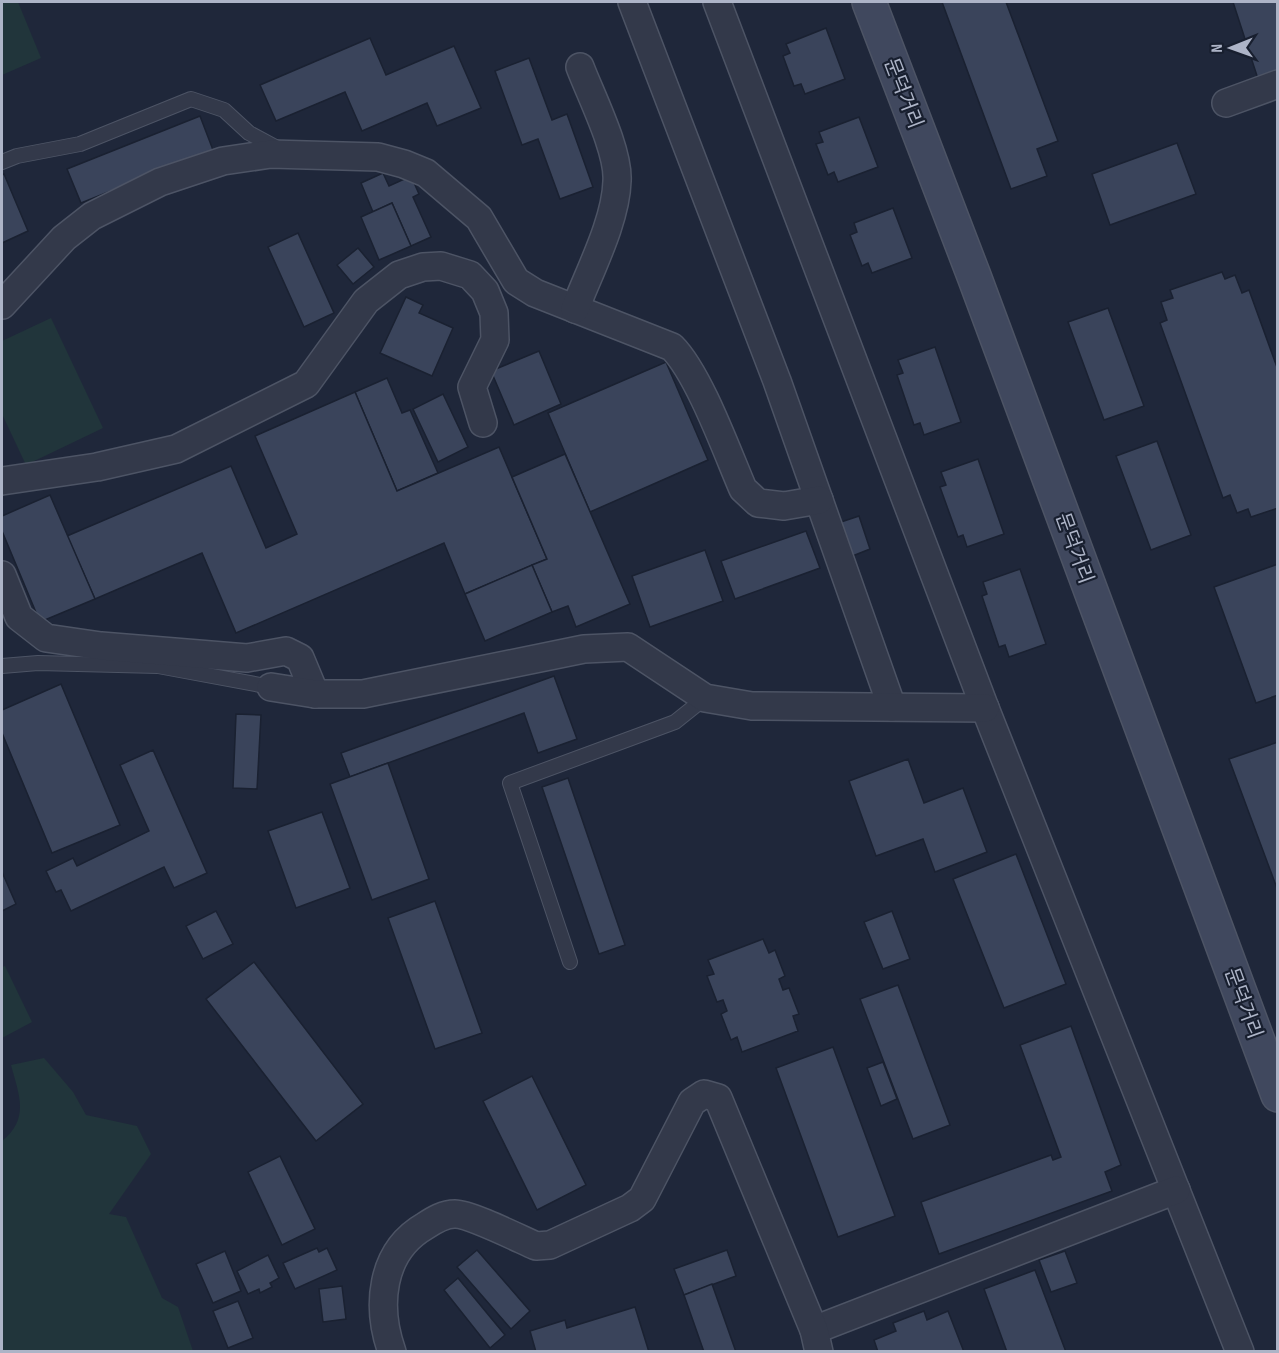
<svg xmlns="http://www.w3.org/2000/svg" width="1279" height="1353" font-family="'Sofia Sans Condensed','Noto Sans KR',sans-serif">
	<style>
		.green { fill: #21353b }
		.building { fill: #3a445b; stroke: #1a2131; stroke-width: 1.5 }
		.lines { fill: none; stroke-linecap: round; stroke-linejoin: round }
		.service-casing { stroke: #4d5465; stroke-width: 16 }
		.minor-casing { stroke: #4d5465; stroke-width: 30 }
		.secondary-casing { stroke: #4d5465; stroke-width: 36 }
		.service { stroke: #33394a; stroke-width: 14 }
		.minor { stroke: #33394a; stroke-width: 27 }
		.secondary { stroke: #40485e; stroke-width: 33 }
		.labels { text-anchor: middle; stroke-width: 4.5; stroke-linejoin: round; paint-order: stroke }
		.street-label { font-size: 20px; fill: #adb4c7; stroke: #181f2f }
	</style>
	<rect width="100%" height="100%" fill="#1f273a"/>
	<!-- green -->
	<g class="green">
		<polygon points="2,2 18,2 41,58 2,75"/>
		<polygon points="51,318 103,428 26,465 2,414 2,341"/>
		<polygon points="5,966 32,1022 2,1038 2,967"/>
		<path d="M 44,1058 L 73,1092 L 86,1115 L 137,1126 L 151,1154 L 109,1214 L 126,1217 L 162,1298 L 178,1307 L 193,1351 L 2,1351 L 2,1141 C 30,1118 19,1095 11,1065 Z"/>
	</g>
	<!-- building -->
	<g class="building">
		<polygon points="942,2 1006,2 1058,141 1037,149 1047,176 1011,189"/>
		<polygon points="1233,2 1278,2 1278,76 1259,82"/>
		<polygon points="826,28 845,79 805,94 801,84 794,86 783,56 790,53 786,44"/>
		<polygon points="370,38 386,75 454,46 481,108 437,126 427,103 362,131 345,92 276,121 260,85"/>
		<polygon points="529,58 552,120 567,114 593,187 560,199 538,139 522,145 495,71"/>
		<polygon points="200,116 213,150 81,203 67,169"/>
		<polygon points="859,117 878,167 838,182 834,172 828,175 816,144 823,142 819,132"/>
		<polygon points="1177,143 1196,194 1110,225 1092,174"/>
		<polygon points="383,173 389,186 411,176 419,194 413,197 431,237 411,246 392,203 373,212 361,183"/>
		<polygon points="4,174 28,231 2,243 2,175"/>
		<polygon points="392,203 411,246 379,260 361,217"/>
		<polygon points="893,208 912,258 872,273 868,263 862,266 850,235 857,232 854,223"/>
		<polygon points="298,233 334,313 304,327 268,247"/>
		<polygon points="358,248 374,267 353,284 337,265"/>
		<polygon points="1222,272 1225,279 1235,275 1242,293 1249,290 1278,370 1278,508 1251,517 1248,509 1237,513 1230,495 1223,498 1160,323 1167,320 1161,302 1173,298 1170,290"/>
		<polygon points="406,297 423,305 419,313 453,328 432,376 380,353"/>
		<polygon points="1108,308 1144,406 1104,420 1068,322"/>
		<polygon points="935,347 961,422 924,435 920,423 914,425 897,375 903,373 898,360"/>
		<polygon points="539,351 561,404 514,425 491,371"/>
		<polygon points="666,362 708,460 590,512 548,413"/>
		<polygon points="387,378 402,413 410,410 438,473 397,491 355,392"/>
		<polygon points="355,392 397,491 499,447 547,559 465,594 444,543 236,633 202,553 95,599 67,536 231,466 266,548 297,534 255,436"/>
		<polygon points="443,394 468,447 438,462 413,409"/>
		<polygon points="1157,441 1191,535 1151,550 1116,456"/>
		<polygon points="565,454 630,604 576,627 568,606 552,612 532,565 547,559 512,477"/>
		<polygon points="978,459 1004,534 967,547 963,535 958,537 940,487 946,485 941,472"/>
		<polygon points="50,495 95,599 40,622 2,531 2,516"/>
		<polygon points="859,516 870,549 850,557 838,523"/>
		<polygon points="806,531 820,568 735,599 721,561"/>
		<polygon points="705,550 723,601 650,627 632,576"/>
		<polygon points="1278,564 1278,695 1256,703 1214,587"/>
		<polygon points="532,565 552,612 485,641 465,594"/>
		<polygon points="1020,569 1046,644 1009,657 1005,645 999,647 982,596 987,594 983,582"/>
		<polygon points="554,676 577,739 538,753 524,713 350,777 341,753"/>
		<polygon points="61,684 120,825 52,853 2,733 2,710"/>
		<polygon points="236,714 261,715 257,789 233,788"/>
		<polygon points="1278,742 1278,891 1229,759"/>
		<polygon points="153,750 207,873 174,888 164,867 71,911 61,890 56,892 46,871 73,858 77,866 149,831 120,765"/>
		<polygon points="908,759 924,803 963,788 987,852 935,872 923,839 876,856 849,781"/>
		<polygon points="388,763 429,879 372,900 330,784"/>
		<polygon points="568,778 625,945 599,954 542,787"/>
		<polygon points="322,812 350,888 296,908 268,831"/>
		<polygon points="1016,854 1066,984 1004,1008 953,879"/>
		<polygon points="2,872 16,904 2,911"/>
		<polygon points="435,901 482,1033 435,1049 388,918"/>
		<polygon points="216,911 233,944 203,959 186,926"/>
		<polygon points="892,911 910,959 883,969 864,922"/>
		<polygon points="763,939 769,953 775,950 785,976 779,979 783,990 789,988 799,1014 793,1016 798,1031 742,1052 737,1037 731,1040 721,1014 727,1011 723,1000 717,1002 707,976 714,974 708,960"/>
		<polygon points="254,962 363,1104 316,1141 206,999"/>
		<polygon points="898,985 950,1125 913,1139 860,999"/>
		<polygon points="1071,1026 1121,1165 1105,1172 1112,1191 939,1254 921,1202 1051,1155 1053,1160 1061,1157 1020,1045"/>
		<polygon points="833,1047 895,1216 838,1237 776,1068"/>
		<polygon points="883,1062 897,1099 881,1106 867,1068"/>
		<polygon points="532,1076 586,1185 537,1210 483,1101"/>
		<polygon points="280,1156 315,1229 282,1245 248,1172"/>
		<polygon points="317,1248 319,1252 327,1248 337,1270 295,1289 283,1263"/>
		<polygon points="477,1250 530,1311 511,1329 457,1267"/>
		<polygon points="727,1250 736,1276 684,1295 674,1269"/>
		<polygon points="225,1251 241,1291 213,1303 196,1264"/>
		<polygon points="1065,1251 1077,1283 1051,1292 1039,1260"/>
		<polygon points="268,1255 279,1278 270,1283 272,1287 260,1293 259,1289 248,1294 237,1271"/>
		<polygon points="1035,1270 1066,1352 1007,1352 984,1289"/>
		<polygon points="458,1278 505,1335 490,1348 444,1290"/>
		<polygon points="712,1284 736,1352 704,1352 684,1295"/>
		<polygon points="342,1286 346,1319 323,1322 319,1289"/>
		<polygon points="238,1301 253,1338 228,1348 213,1311"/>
		<polygon points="635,1307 649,1352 536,1352 530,1331 565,1320 567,1328"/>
		<polygon points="924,1311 927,1320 948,1311 964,1352 878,1352 874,1340 896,1331 893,1323"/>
	</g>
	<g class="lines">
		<defs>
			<g id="service">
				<polyline points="2,162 17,156 80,144 191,99 224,110 249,133 279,149"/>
				<polyline points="2,666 38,663 158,666 271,687"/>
				<polyline points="570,962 510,783 675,722 705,698"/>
			</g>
			<g id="minor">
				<polyline points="632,2 777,381 892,707"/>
				<polyline points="717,2 985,708 1240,1352"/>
				<polyline points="1226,103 1278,84"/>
				<path d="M 2,305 L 64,238 L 92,216 L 160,182 L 223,161 L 271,154 L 378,157 L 404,164 L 426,173 L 479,218 L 516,281 L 535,293 L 672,347 C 699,374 727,452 743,489 L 758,503 L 784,506 L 819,500"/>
				<path d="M 575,309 C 589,272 616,221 617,181 C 619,151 591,96 580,67"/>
				<polyline points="2,481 97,467 176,449 306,384 366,301 399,275 423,267 441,266 470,275 485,291 494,313 495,340 472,387 483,423"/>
				<polyline points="2,575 19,617 46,638 101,646 247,658 286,651 300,658 315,694"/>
				<polyline points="271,687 315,694 363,694 584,649 628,647 705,698 752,706 985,708"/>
				<polyline points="814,1330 1176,1190"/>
				<path d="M 392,1352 C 376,1307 380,1252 425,1226 C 434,1220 444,1214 455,1214 C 470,1214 520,1239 536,1246 L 550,1245 L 630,1208 L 642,1199 L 692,1102 L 704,1094 L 718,1098 L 814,1330 L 819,1352"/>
			</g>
			<polyline id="secondary" points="869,2 974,276 1278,1095"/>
		</defs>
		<!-- service casing -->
		<use href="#service" class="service-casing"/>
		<!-- minor casing -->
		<use href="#minor" class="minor-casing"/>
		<!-- secondary casing -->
		<use href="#secondary" class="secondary-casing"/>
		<!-- service -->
		<use href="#service" class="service"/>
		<!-- minor -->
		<use href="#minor" class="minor"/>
		<!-- secondary -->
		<use href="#secondary" class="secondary"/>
	</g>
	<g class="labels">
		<!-- street labels -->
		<g class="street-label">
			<text transform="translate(904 93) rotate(69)" y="7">문덕거리</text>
			<text transform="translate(1075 548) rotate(70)" y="7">문덕거리</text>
			<text transform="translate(1244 1003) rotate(70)" y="7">문덕거리</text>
		</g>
	</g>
	<!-- border -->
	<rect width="1279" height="1353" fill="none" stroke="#adb4c7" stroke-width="6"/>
	<!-- north arrow -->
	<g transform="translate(1231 48) rotate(269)" stroke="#181f2f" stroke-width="4.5" paint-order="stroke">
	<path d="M0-4.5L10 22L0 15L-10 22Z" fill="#adb4c7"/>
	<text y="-9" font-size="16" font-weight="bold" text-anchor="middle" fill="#adb4c7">N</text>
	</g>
</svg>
